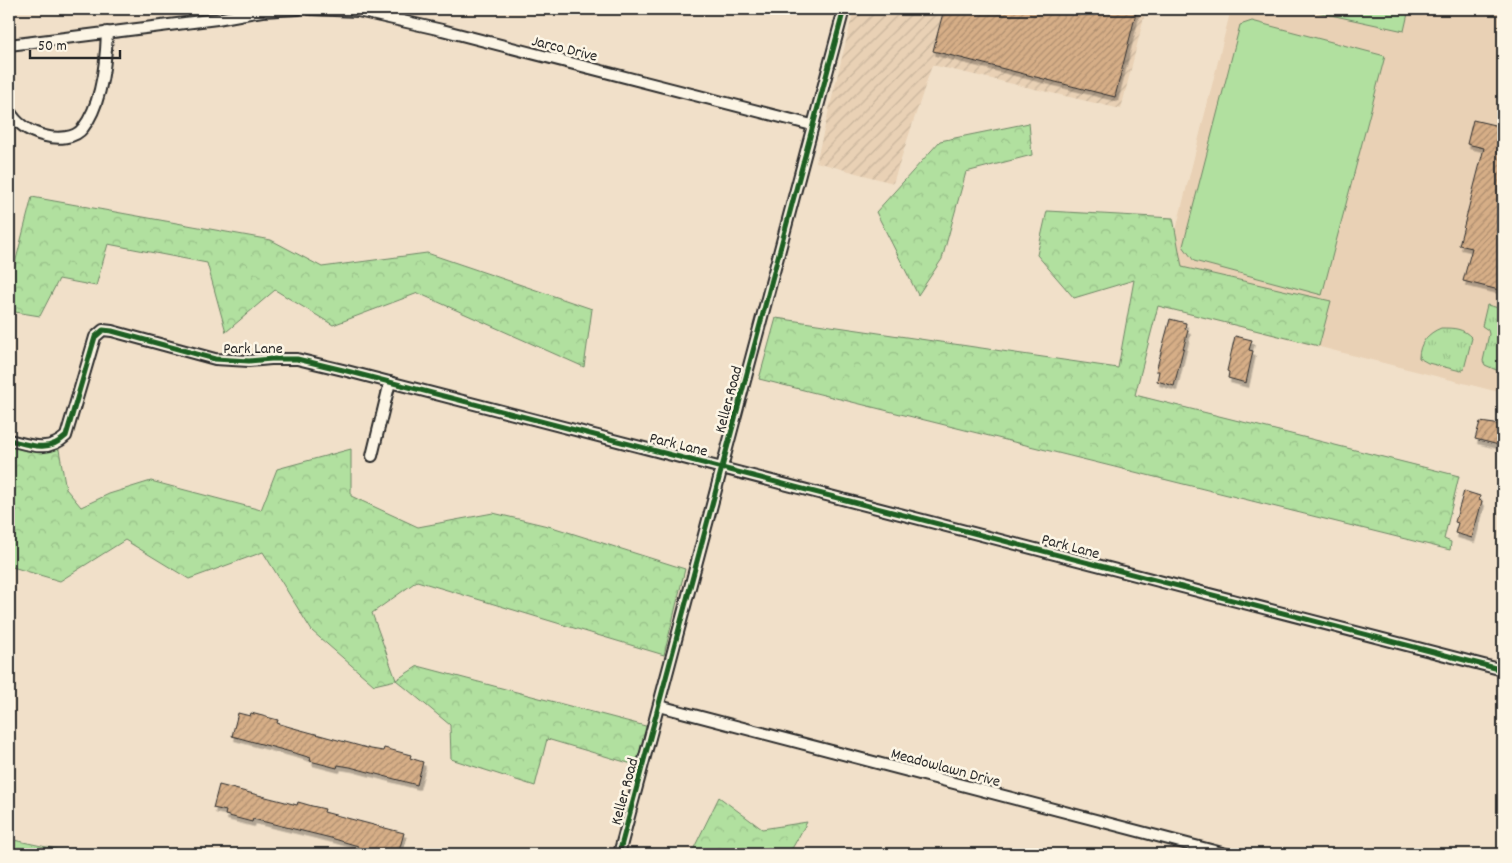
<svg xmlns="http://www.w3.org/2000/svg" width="1512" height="863" font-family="Dekko,sans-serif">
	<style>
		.built { fill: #e9d1b5 }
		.industrial { fill: url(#industrial-furrows) }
		.forest { fill: url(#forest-crowns); stroke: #6e8665 }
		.park { fill: url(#park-tufts); stroke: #6e8665 }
		.pitch { fill: #b1e09f; stroke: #6e8665 }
		.building { fill: url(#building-hatch); stroke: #2b2b2b; filter: url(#shadow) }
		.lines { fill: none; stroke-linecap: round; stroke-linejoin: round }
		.street-casing { stroke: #2b2b2b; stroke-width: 14 }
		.street { stroke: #fcf5e5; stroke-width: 10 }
		.cycleway-casing { stroke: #fcf5e5; stroke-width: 8 }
		.cycleway { stroke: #1b5e20; stroke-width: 5 }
		.labels { text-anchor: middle; stroke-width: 5; stroke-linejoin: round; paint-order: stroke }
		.street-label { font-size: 16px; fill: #2b2b2b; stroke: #fcf5e5 }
	</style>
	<defs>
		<pattern id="industrial-furrows" width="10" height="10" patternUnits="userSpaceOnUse" patternTransform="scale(1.25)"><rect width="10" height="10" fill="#e9d1b5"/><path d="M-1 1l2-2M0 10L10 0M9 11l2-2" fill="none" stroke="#c8b49c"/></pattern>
		<pattern id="forest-crowns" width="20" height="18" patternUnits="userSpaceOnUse" patternTransform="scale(1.25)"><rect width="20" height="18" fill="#b1e09f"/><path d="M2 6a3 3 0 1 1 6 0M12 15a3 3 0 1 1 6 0" fill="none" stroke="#98c089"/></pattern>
		<pattern id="park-tufts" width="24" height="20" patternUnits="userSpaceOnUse" patternTransform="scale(1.25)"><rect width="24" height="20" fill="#b1e09f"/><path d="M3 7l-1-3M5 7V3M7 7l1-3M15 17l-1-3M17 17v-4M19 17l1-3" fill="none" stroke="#98c089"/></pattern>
		<pattern id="building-hatch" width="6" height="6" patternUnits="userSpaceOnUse" patternTransform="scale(1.25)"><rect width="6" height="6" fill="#d6ae87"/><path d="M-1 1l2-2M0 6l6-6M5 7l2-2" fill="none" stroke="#ae8e6f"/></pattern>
		<filter id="shadow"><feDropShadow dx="2.5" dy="4.5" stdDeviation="0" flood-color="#0004"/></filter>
	</defs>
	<rect width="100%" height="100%" fill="#f1e0c9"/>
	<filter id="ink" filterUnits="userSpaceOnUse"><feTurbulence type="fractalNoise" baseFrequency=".02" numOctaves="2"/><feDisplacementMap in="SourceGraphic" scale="10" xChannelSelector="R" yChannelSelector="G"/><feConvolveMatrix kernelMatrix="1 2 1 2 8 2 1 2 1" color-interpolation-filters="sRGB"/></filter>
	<g filter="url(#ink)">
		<!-- built -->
		<polygon class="built" points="1231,9 1503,9 1503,393 1157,306"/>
		<!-- industrial -->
		<polygon class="industrial" points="854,9 1146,9 1121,109 932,65 893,183 816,162"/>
		<!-- forest -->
		<g class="forest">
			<polygon points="1029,123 1032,155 966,172 942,259 918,295 876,212 940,141"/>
			<polygon points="32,197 271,240 322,267 427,253 592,309 584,367 418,293 333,325 275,290 226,332 207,263 108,244 96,286 59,279 40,316 9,311 9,287"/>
			<polygon points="1047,211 1173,218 1182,267 1331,301 1319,346 1158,306 1135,395 1459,476 1444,539 1451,542 1450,550 759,379 776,318 1118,368 1134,280 1074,298 1037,255"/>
			<polygon points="9,440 58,444 66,489 81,507 109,494 151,481 261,510 277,469 351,449 351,496 418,527 493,513 552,527 685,569 664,655 417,581 372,613 396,680 418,666 653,728 642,767 547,739 535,786 451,759 450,725 396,680 374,685 312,631 263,552 189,579 125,540 60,581 9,566"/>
			<polygon points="719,797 762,829 807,822 789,854 691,854"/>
			<polygon points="9,839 79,854 9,854"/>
		</g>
		<!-- park -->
		<g class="park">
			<polygon points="1487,305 1503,309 1503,373 1485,365 1483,361 1489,334 1488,330 1482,326"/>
			<path d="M 1441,328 C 1454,328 1463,328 1472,338 L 1464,369 L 1461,371 L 1428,363 L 1419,358 C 1419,343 1428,333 1441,328 Z"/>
		</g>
		<!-- pitch -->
		<g class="pitch">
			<polygon points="1303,9 1409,9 1404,31"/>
			<polygon points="1252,21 1385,56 1322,295 1194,261 1183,246 1240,25"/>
		</g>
		<!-- building -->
		<g class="building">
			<polygon points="944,9 1137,9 1115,97 933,51"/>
			<polygon points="1473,120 1503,127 1503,208 1499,223 1503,224 1503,227 1499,243 1503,244 1503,291 1463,281 1472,248 1459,245 1484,148 1467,144"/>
			<polygon points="1170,319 1186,323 1185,329 1188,330 1174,386 1157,381 1159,371 1156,371"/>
			<polygon points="1235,336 1252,340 1249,350 1253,351 1246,383 1228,378 1229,372 1227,371"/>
			<polygon points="1480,422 1502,425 1503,446 1475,439"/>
			<polygon points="1464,491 1480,496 1479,500 1482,501 1472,538 1455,533 1458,523 1455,522"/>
			<polygon points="238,713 250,716 251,713 278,720 277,723 290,727 371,749 383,751 384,748 411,755 410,758 423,762 417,785 350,767 338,765 337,768 310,761 311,758 298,754 232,736"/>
			<polygon points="219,785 297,805 298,802 312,806 325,809 324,812 404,833 398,854 377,854 357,849 358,846 331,838 253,819 252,822 225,815 226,811 213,808"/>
		</g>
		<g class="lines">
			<defs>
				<g id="street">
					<polyline points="310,9 358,11 442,30 812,125"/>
					<polyline points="9,45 217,19 262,11 298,9"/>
					<path d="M 9,110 C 17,125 29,132 45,136 C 57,139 75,139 83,128 C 102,104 106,61 107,32"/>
					<path d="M 9,440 C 30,445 48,453 66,436 L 95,337 L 103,330 L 112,331 L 215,359 L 249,361 L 271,359 L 297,359 L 343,370 L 1503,670"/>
					<polyline points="372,456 390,382"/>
					<polyline points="659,706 1226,854"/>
					<polyline points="619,854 844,9"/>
				</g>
			</defs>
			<!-- street casing -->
			<use href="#street" class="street-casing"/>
			<!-- street -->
			<use href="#street" class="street"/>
			<defs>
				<g id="cycleway">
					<path d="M 9,440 C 30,445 48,453 66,436 L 95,337 L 103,330 L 112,331 L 215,359 L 249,361 L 271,359 L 297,359 L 343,370 L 1503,670"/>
					<polyline points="619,854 844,9"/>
				</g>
			</defs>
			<!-- cycleway casing -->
			<use href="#cycleway" class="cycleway-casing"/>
			<!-- cycleway -->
			<use href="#cycleway" class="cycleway"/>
		</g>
	</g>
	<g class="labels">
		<!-- street labels -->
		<g class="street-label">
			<text transform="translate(565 47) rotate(14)" y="6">Jarco Drive</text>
			<text x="253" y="353">Park Lane</text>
			<text transform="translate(727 399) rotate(-75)" y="6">Keller Road</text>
			<text transform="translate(679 443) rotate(14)" y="6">Park Lane</text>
			<text transform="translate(1071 545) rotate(15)" y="6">Park Lane</text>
			<text transform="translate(946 766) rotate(15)" y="6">Meadowlawn Drive</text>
			<text transform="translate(623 791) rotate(-75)" y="6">Keller Road</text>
		</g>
	</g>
	<!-- margin -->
	<rect width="1512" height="863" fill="none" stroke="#fcf5e5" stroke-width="30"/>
	<rect x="15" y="15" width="1482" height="833" fill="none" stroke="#2b2b2b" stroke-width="2" filter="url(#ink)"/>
	<!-- scale -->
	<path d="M30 50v8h90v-8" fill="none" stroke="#2b2b2b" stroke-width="2.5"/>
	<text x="38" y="50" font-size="15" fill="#2b2b2b" stroke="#fcf5e5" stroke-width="4" paint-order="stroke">50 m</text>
</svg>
